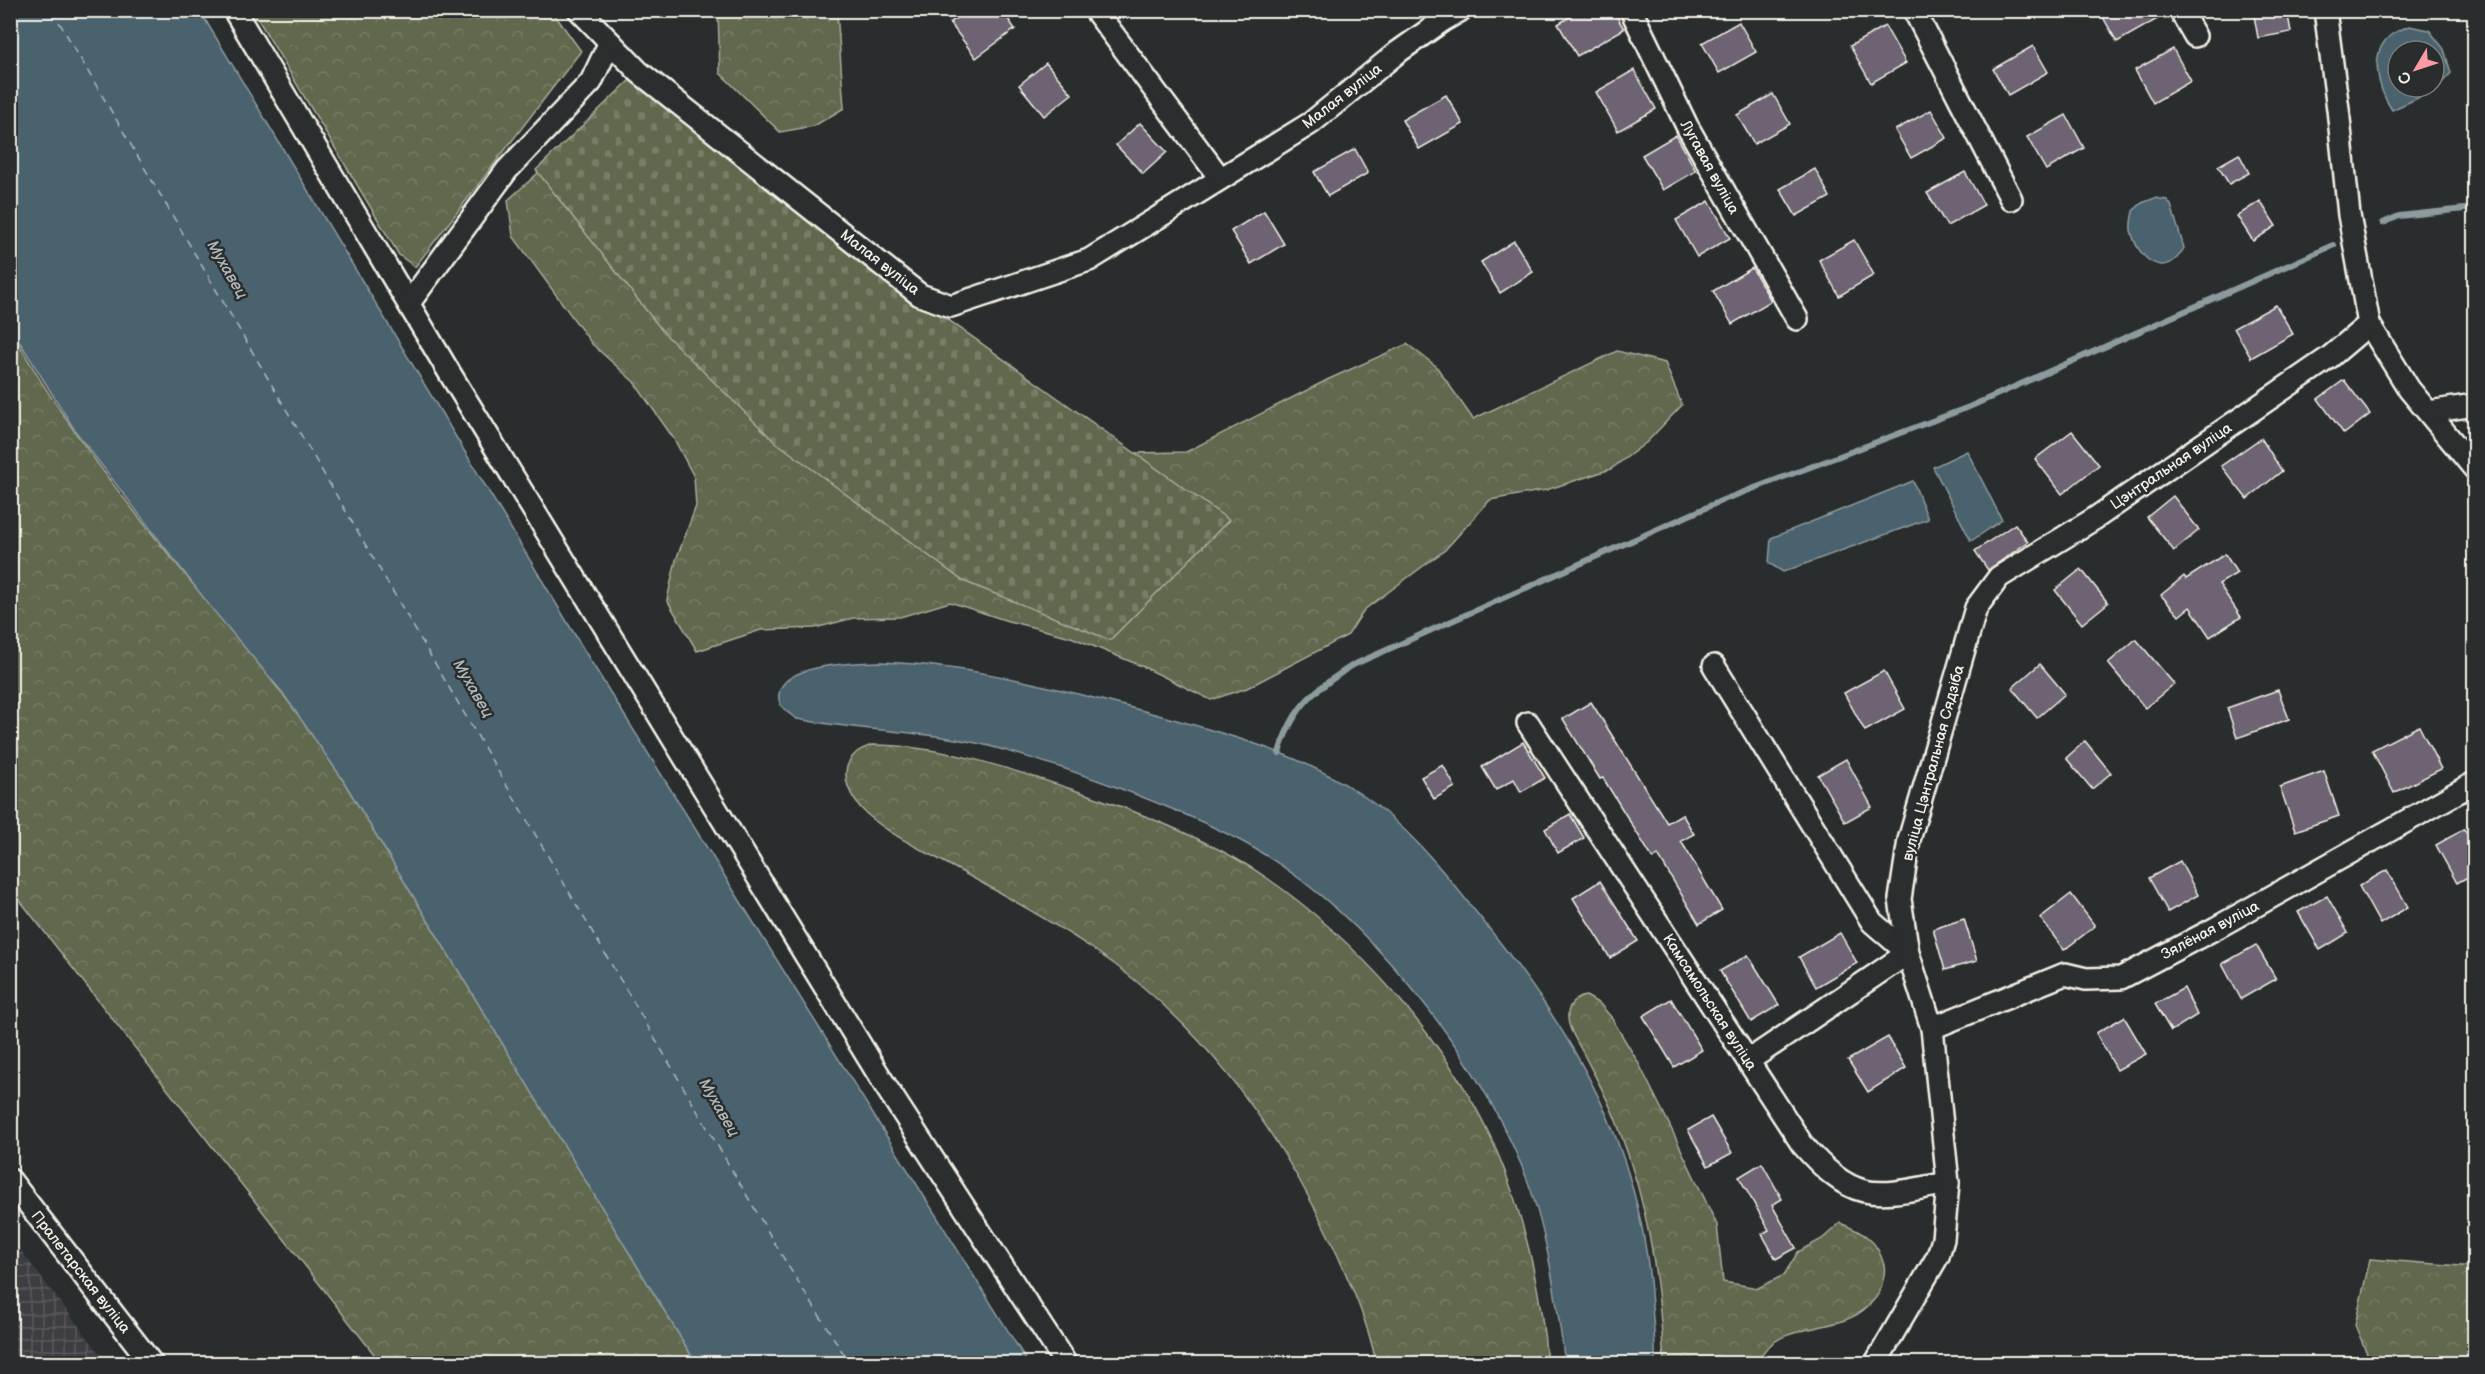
<svg xmlns="http://www.w3.org/2000/svg" width="2485" height="1374" font-family="'Balsamiq Sans',sans-serif">
	<style>
		.industrial { fill: url(#industrial-grid) }
		.forest { fill: url(#forest-crowns); stroke: #aaac9a; stroke-width: 1.5 }
		.cemetery { fill: url(#cemetery-stones); stroke: #aaac9a; stroke-width: 1.5 }
		.water { fill: #49626e; stroke: #8d9b9f; stroke-width: 1.5; fill-rule: evenodd }
		.lines { fill: none; stroke-linecap: round; stroke-linejoin: round }
		.stream { stroke: #8d9b9f; stroke-width: 6 }
		.ferry { stroke: #b0b8b7; stroke-width: 1.5; stroke-dasharray: 8 6; stroke-linecap: butt }
		.building { fill: #6d6372; stroke: #f4f1e8; stroke-width: 1.5 }
		.minor-casing { stroke: #f4f1e8; stroke-width: 26 }
		.minor { stroke: #2a2d2e; stroke-width: 21 }
		.labels { text-anchor: middle; stroke-width: 5; stroke-linejoin: round; paint-order: stroke }
		.street-label { font-size: 15px; fill: #f4f1e8; stroke: #2a2d2e }
		.water-label { font-size: 16px; font-style: italic; fill: #b0b8b7; stroke: #2a2d2e }
	</style>
	<defs>
		<pattern id="industrial-grid" width="8" height="8" patternUnits="userSpaceOnUse" patternTransform="scale(1.5)"><rect width="8" height="8" fill="#3e3d42"/><path d="M0 4h8M4 0v8" fill="none" stroke="#5a5a5d"/></pattern>
		<pattern id="forest-crowns" width="20" height="18" patternUnits="userSpaceOnUse" patternTransform="scale(1.5)"><rect width="20" height="18" fill="#61674d"/><path d="M2 6a3 3 0 1 1 6 0M12 15a3 3 0 1 1 6 0" fill="none" stroke="#787d67"/></pattern>
		<pattern id="cemetery-stones" width="16" height="16" patternUnits="userSpaceOnUse" patternTransform="scale(1.5)"><rect width="16" height="16" fill="#61674d"/><path d="M2 7V4a2 2 0 0 1 4 0v3zM10 15v-3a2 2 0 0 1 4 0v3z" fill="#787d67"/></pattern>
	</defs>
	<rect width="100%" height="100%" fill="#2a2d2e"/>
	<filter id="ink" filterUnits="userSpaceOnUse"><feTurbulence type="fractalNoise" baseFrequency=".0167" numOctaves="2"/><feDisplacementMap in="SourceGraphic" scale="12" xChannelSelector="R" yChannelSelector="G"/><feConvolveMatrix kernelMatrix="1 2 1 2 8 2 1 2 1" color-interpolation-filters="sRGB"/></filter>
	<g filter="url(#ink)">
		<!-- industrial -->
		<polygon class="industrial" points="10,1238 11,1238 107,1363 11,1363"/>
		<!-- forest -->
		<g class="forest">
			<polygon points="253,11 552,11 581,51 415,267 399,255"/>
			<polygon points="718,11 837,11 844,108 814,126 780,132 720,73"/>
			<polygon points="633,88 792,207 1131,453 1186,452 1329,379 1407,344 1436,366 1473,419 1617,351 1665,363 1682,405 1647,442 1611,469 1546,490 1490,500 1445,550 1364,610 1348,635 1247,688 1211,700 1144,667 1071,637 1008,621 950,602 900,617 853,618 815,628 761,630 697,651 667,600 676,560 696,506 694,477 674,439 634,382 592,344 513,236 508,200"/>
			<path d="M 10,328 C 82,461 187,573 280,691 C 302,718 321,748 341,777 L 696,1363 L 381,1363 L 11,889 Z"/>
			<path d="M 872,745 C 940,745 1004,767 1068,788 C 1129,808 1211,840 1264,876 C 1355,938 1446,1040 1492,1140 C 1523,1209 1541,1288 1547,1363 L 1376,1363 C 1368,1321 1349,1280 1331,1241 C 1276,1125 1197,1018 1090,947 C 1046,918 999,892 953,867 C 925,851 893,837 868,815 C 851,800 835,772 856,753 C 860,749 867,747 872,745 Z"/>
			<path d="M 1586,996 L 1600,1004 L 1611,1017 L 1638,1062 L 1670,1126 L 1717,1225 L 1723,1282 L 1758,1288 L 1784,1275 L 1798,1252 L 1822,1239 L 1840,1223 C 1864,1233 1877,1239 1884,1265 C 1886,1274 1883,1280 1881,1288 C 1878,1296 1874,1300 1868,1306 C 1837,1337 1776,1318 1757,1363 L 1664,1363 C 1659,1277 1649,1208 1618,1126 C 1609,1100 1595,1076 1582,1051 C 1577,1041 1568,1029 1568,1018 C 1567,1005 1575,998 1586,996 Z"/>
			<polygon points="2370,1259 2474,1267 2474,1363 2371,1363 2355,1325"/>
		</g>
		<!-- cemetery -->
		<polygon class="cemetery" points="633,77 863,259 1229,520 1110,640 963,581 773,440 664,333 536,170"/>
		<!-- water -->
		<g class="water">
			<polygon points="10,11 200,11 590,660 1028,1363 696,1363 341,777 282,692 213,610 76,432 11,328"/>
			<path d="M 2409,26 L 2429,30 L 2444,49 L 2451,73 L 2435,90 L 2392,110 C 2378,89 2368,53 2391,35 C 2396,31 2403,29 2409,26 ZM 2398,51 L 2434,51 L 2434,87 L 2398,87 Z"/>
			<path d="M 2155,198 L 2167,200 L 2171,205 L 2184,248 C 2166,282 2137,259 2131,230 C 2130,224 2132,217 2133,211 L 2142,203 Z"/>
			<polygon points="1967,451 2002,520 1971,541 1933,467"/>
			<polygon points="1913,481 1928,519 1783,572 1769,563 1771,538"/>
			<path d="M 880,662 C 971,665 1057,688 1144,711 C 1218,732 1297,751 1362,795 C 1407,825 1442,870 1476,912 C 1574,1034 1642,1144 1652,1305 C 1653,1324 1656,1344 1655,1363 L 1565,1363 C 1556,1299 1548,1230 1523,1169 C 1474,1051 1368,916 1257,850 C 1230,834 1201,821 1172,809 C 1116,786 1058,765 1000,749 C 933,730 864,732 797,719 C 788,713 777,706 779,694 C 783,663 856,663 880,662 Z"/>
		</g>
		<g class="lines">
			<!-- stream -->
			<g class="stream">
				<polyline points="2383,223 2399,216 2474,208"/>
				<path d="M 1279,753 C 1293,706 1313,691 1353,665 L 1723,500 L 1969,407 L 2334,245"/>
			</g>
			<!-- ferry -->
			<polyline class="ferry" points="52,10 787,1264 850,1364"/>
		</g>
		<!-- building -->
		<g class="building">
			<polygon points="967,10 1002,10 1015,29 976,58 950,23"/>
			<polygon points="1581,10 1613,10 1624,29 1577,56 1558,24"/>
			<polygon points="2099,10 2167,10 2168,13 2117,42"/>
			<polygon points="2253,10 2287,10 2291,32 2258,38"/>
			<polygon points="1739,22 1756,52 1719,73 1702,43"/>
			<polygon points="1885,26 1906,63 1871,83 1850,46"/>
			<polygon points="2033,46 2048,72 2008,95 1993,69"/>
			<polygon points="2173,49 2191,81 2153,103 2135,70"/>
			<polygon points="1046,63 1072,94 1044,116 1019,85"/>
			<polygon points="1634,70 1656,109 1618,131 1596,92"/>
			<polygon points="1773,94 1790,124 1754,144 1737,115"/>
			<polygon points="1446,95 1463,124 1419,149 1402,120"/>
			<polygon points="1931,110 1947,138 1911,158 1895,130"/>
			<polygon points="2066,115 2084,148 2046,170 2027,137"/>
			<polygon points="1140,123 1167,152 1143,174 1116,145"/>
			<polygon points="1676,135 1696,171 1663,190 1642,155"/>
			<polygon points="1355,149 1368,173 1328,196 1314,172"/>
			<polygon points="2239,154 2249,173 2229,184 2218,166"/>
			<polygon points="1815,169 1830,197 1796,216 1780,189"/>
			<polygon points="1965,172 1984,205 1947,226 1927,193"/>
			<polygon points="1709,201 1730,238 1697,257 1676,220"/>
			<polygon points="2260,201 2276,226 2253,241 2237,216"/>
			<polygon points="1264,211 1284,244 1251,264 1231,231"/>
			<polygon points="1854,240 1874,275 1839,296 1819,260"/>
			<polygon points="1514,241 1533,272 1500,293 1481,262"/>
			<polygon points="1752,268 1771,301 1732,324 1713,291"/>
			<polygon points="2276,305 2293,334 2251,358 2234,328"/>
			<polygon points="2344,380 2370,414 2344,434 2318,399"/>
			<polygon points="2072,431 2099,465 2062,494 2035,459"/>
			<polygon points="2261,438 2282,471 2247,499 2221,466"/>
			<polygon points="2173,496 2199,530 2174,551 2147,517"/>
			<polygon points="2015,524 2028,542 1988,570 1975,551"/>
			<polygon points="2225,554 2237,573 2219,584 2241,617 2210,637 2190,607 2179,616 2161,595 2184,576 2186,579"/>
			<polygon points="2081,569 2108,603 2082,624 2055,590"/>
			<polygon points="2136,639 2174,684 2145,708 2108,663"/>
			<polygon points="2040,664 2065,694 2037,718 2012,688"/>
			<polygon points="1884,671 1905,709 1865,731 1844,693"/>
			<polygon points="2278,690 2289,719 2237,738 2227,708"/>
			<polygon points="1591,702 1667,823 1682,814 1694,834 1681,841 1722,910 1699,924 1658,855 1653,859 1603,778 1600,779 1563,719"/>
			<polygon points="2419,726 2441,769 2394,793 2372,750"/>
			<polygon points="2085,741 2111,773 2092,789 2066,758"/>
			<polygon points="1523,742 1545,778 1521,792 1514,779 1496,790 1482,767"/>
			<polygon points="1846,759 1872,807 1845,822 1818,775"/>
			<polygon points="1443,765 1455,787 1434,799 1421,777"/>
			<polygon points="2324,771 2339,816 2295,831 2280,787"/>
			<polygon points="1570,814 1584,838 1558,853 1545,829"/>
			<polygon points="2464,829 2475,847 2475,873 2457,883 2436,845"/>
			<polygon points="2180,861 2198,895 2168,912 2149,878"/>
			<polygon points="2387,870 2408,907 2380,924 2359,886"/>
			<polygon points="1600,881 1638,941 1610,958 1573,898"/>
			<polygon points="2071,894 2095,926 2064,950 2040,918"/>
			<polygon points="2327,896 2348,933 2320,950 2298,912"/>
			<polygon points="1964,919 1977,961 1945,970 1933,929"/>
			<polygon points="1840,933 1857,963 1816,987 1799,957"/>
			<polygon points="2256,945 2276,979 2241,999 2222,964"/>
			<polygon points="1748,955 1779,1005 1751,1022 1720,971"/>
			<polygon points="2184,988 2197,1015 2171,1031 2155,1004"/>
			<polygon points="1671,999 1702,1050 1674,1067 1643,1016"/>
			<polygon points="2124,1017 2146,1054 2117,1070 2096,1033"/>
			<polygon points="1888,1037 1906,1068 1868,1092 1848,1060"/>
			<polygon points="1711,1117 1732,1153 1708,1166 1688,1130"/>
			<polygon points="1762,1163 1782,1199 1772,1205 1796,1248 1776,1259 1762,1234 1769,1230 1739,1177"/>
		</g>
		<g class="lines">
			<defs>
				<g id="minor">
					<polyline points="234,10 449,372 888,1090 1066,1364"/>
					<polyline points="579,10 639,72 920,295 951,306 1089,260 1311,123 1398,52 1442,21 1461,10"/>
					<polyline points="1095,10 1220,178"/>
					<polyline points="1631,10 1687,126 1797,319"/>
					<polyline points="1914,10 2011,199"/>
					<polyline points="2180,10 2195,36"/>
					<polyline points="409,303 507,170 591,82 610,42"/>
					<polyline points="2369,324 2409,389 2474,468"/>
					<polyline points="2429,412 2474,405"/>
					<polyline points="1714,666 1872,922 1908,953 1748,1061"/>
					<path d="M 1528,723 L 1802,1144 C 1855,1205 1874,1197 1948,1183"/>
					<polyline points="1932,1028 2065,974 2086,979 2121,978 2216,928 2474,783"/>
					<polyline points="10,1180 152,1364"/>
					<polyline points="1875,1364 1938,1256 1943,1239 1948,1183 1932,1028 1908,953 1900,899 1909,840 1976,608 1999,577 2094,519 2330,357 2369,324 2349,215 2338,109 2325,10"/>
				</g>
			</defs>
			<!-- minor casing -->
			<use href="#minor" class="minor-casing"/>
			<!-- minor -->
			<use href="#minor" class="minor"/>
		</g>
	</g>
	<g class="labels">
		<!-- street labels -->
		<g class="street-label">
			<text transform="translate(1342 96) rotate(-38)" y="5">Малая вуліца</text>
			<text transform="translate(1710 167) rotate(61)" y="5">Лугавая вуліца</text>
			<text transform="translate(880 262) rotate(38)" y="5">Малая вуліца</text>
			<text transform="translate(2171 466) rotate(-34)" y="5">Цэнтральная вуліца</text>
			<text transform="translate(1933 763) rotate(-75)" y="5">вуліца Цэнтральная Сядзіба</text>
			<text transform="translate(2210 930) rotate(-28)" y="5">Зялёная вуліца</text>
			<text transform="translate(1710 1002) rotate(57)" y="5">Камсамольская вуліца</text>
			<text transform="translate(81 1272) rotate(52)" y="5">Пралетарская вуліца</text>
		</g>
		<!-- water labels -->
		<g class="water-label">
			<text transform="translate(228 269) rotate(60)" y="6">Мухавец</text>
			<text transform="translate(474 688) rotate(60)" y="6">Мухавец</text>
			<text transform="translate(720 1107) rotate(60)" y="6">Мухавец</text>
		</g>
	</g>
	<!-- margin -->
	<rect width="2485" height="1374" fill="none" stroke="#2a2d2e" stroke-width="36"/>
	<rect x="18" y="18" width="2449" height="1338" fill="none" stroke="#f4f1e8" stroke-width="2" filter="url(#ink)"/>
	<!-- north arrow -->
	<g transform="translate(2416 69) rotate(231)"><circle r="28" fill="#2a2d2e" stroke="#7b7b78" stroke-width="1.5"/>
	<path d="M0-4.5L10 22L0 15L-10 22Z" fill="#ff9aa2"/>
	<text y="-9" font-size="16" font-weight="bold" text-anchor="middle" fill="#f4f1e8">С</text>
	</g>
</svg>
